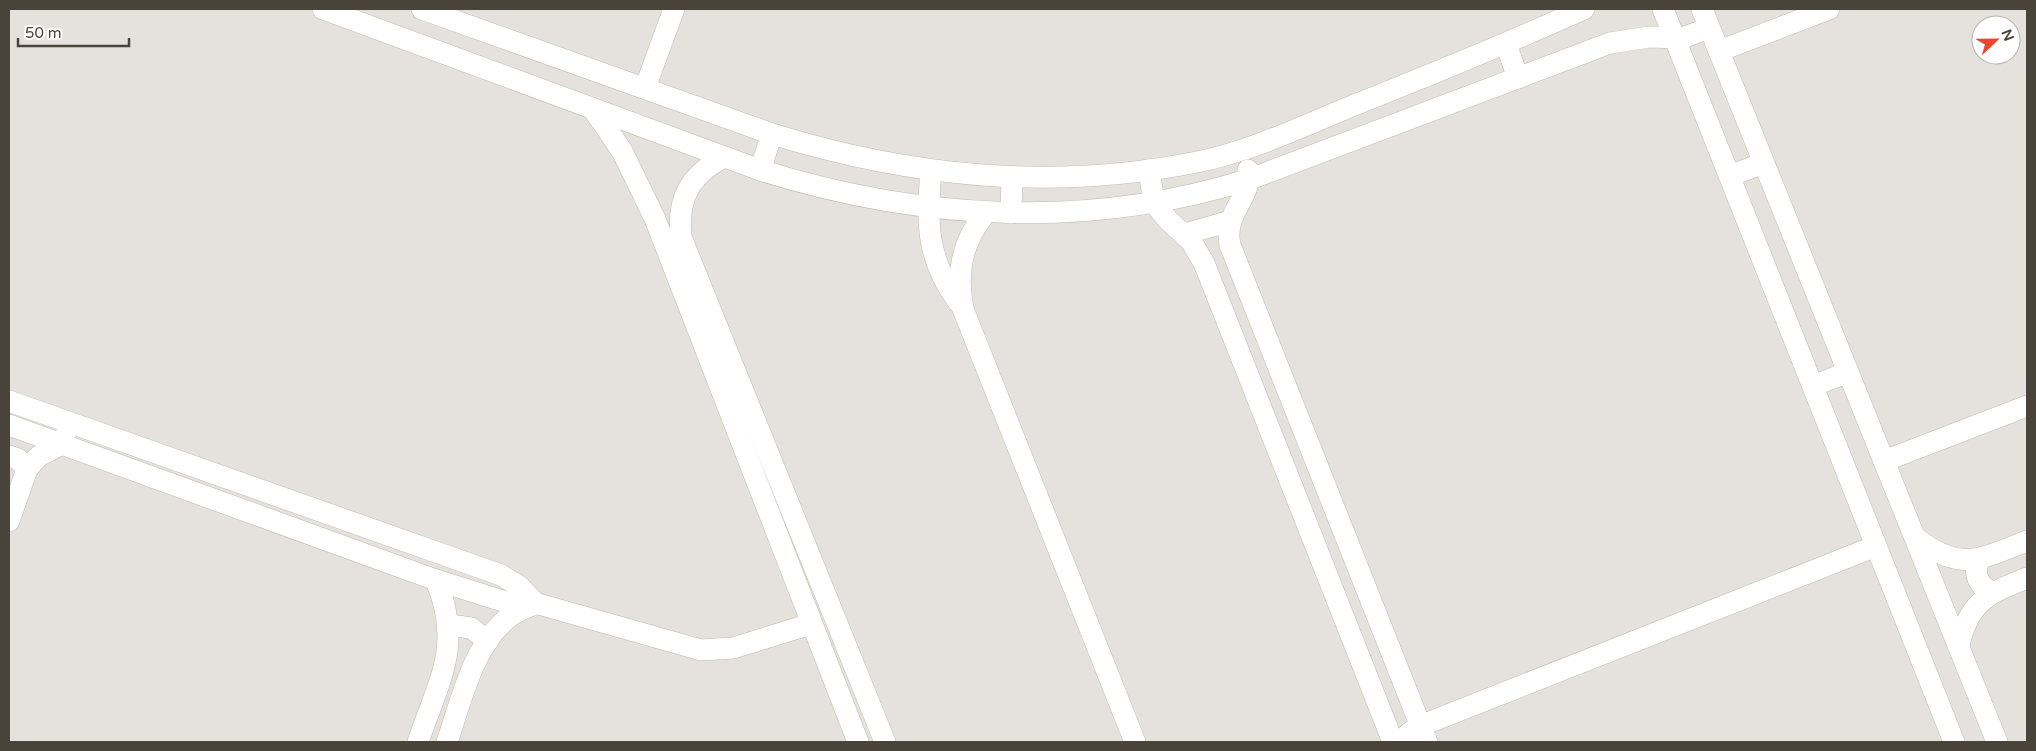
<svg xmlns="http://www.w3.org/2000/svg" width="2036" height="751" font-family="'Varela Round',sans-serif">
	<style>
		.industrial { fill: #e5e1dd; fill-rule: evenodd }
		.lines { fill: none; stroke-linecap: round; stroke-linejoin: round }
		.minor-casing { stroke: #c0b9af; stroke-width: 22 }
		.minor { stroke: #fff; stroke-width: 21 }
	</style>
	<rect width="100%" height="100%" fill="#f5f2ec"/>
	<!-- industrial -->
	<path class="industrial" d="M 9,9 L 2027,9 L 2027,742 L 9,742 ZM 1981,25 L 2011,25 L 2011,55 L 1981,55 Z"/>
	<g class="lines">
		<defs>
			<g id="minor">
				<path d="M 323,9 L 760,170 C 919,220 1089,230 1250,179 L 1610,43 L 1649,37 L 1682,38 L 1709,28"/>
				<path d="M 422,9 L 772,134 C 912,177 1052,191 1197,162 C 1251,151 1301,127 1352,106 C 1430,75 1508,43 1584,9"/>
				<polyline points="1663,9 1954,742"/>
				<polyline points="1702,9 1997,742"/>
				<polyline points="1506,44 1518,78"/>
				<polyline points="1719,51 1829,9"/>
				<polyline points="645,88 674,9"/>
				<polyline points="593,109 622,151 655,219 858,742"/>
				<path d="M 724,157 C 690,175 677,198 681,237 L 885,742"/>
				<polyline points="760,170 772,134"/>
				<polyline points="1149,170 1154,203 1168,220 1191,241 1204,263 1393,742"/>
				<path d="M 1248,170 C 1253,198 1223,211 1230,245 L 1427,742"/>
				<path d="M 931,171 C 926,223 927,260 959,303"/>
				<polyline points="1730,176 1763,163"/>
				<path d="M 985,213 C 962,243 956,271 963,309 L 1135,742"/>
				<polyline points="1011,213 1012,178"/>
				<polyline points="1185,234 1230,221"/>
				<polyline points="1813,386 1848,372"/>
				<polyline points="9,401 501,575 520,587 535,603"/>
				<polyline points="9,425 436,580 506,602 535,603 701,650 733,648 811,624"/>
				<polyline points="9,456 18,459 27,469"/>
				<polyline points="1884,461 2027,406"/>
				<polyline points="9,521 27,469 39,456 62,444 65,436"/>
				<path d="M 1915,537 C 1960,573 1980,559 2027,541"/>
				<path d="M 1979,560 C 1973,574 1978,586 1992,592"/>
				<polyline points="449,625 471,628 488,641"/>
				<path d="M 1959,645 C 1969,601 1989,593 2027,578"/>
				<polyline points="1408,734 1420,726 1876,546"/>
				<path d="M 418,742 C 439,680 463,646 436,580"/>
				<path d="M 447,742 C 462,699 472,647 509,617 C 516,612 525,608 533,605"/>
			</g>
		</defs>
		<!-- minor casing -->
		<use href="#minor" class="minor-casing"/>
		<!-- minor -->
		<use href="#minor" class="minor"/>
	</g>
	<!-- border -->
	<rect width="2036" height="751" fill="none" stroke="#49433a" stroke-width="20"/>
	<!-- north arrow -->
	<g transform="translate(1996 40) rotate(68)"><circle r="24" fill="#ffffff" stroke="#b6b4b0"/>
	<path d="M0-4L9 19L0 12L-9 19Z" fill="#e9452f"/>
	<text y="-8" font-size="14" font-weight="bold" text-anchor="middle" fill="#49433a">N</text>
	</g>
	<!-- scale -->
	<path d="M18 38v8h111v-8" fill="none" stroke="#49433a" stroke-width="2.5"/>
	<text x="25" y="38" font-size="15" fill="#49433a" stroke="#ffffff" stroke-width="4" paint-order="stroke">50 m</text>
</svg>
